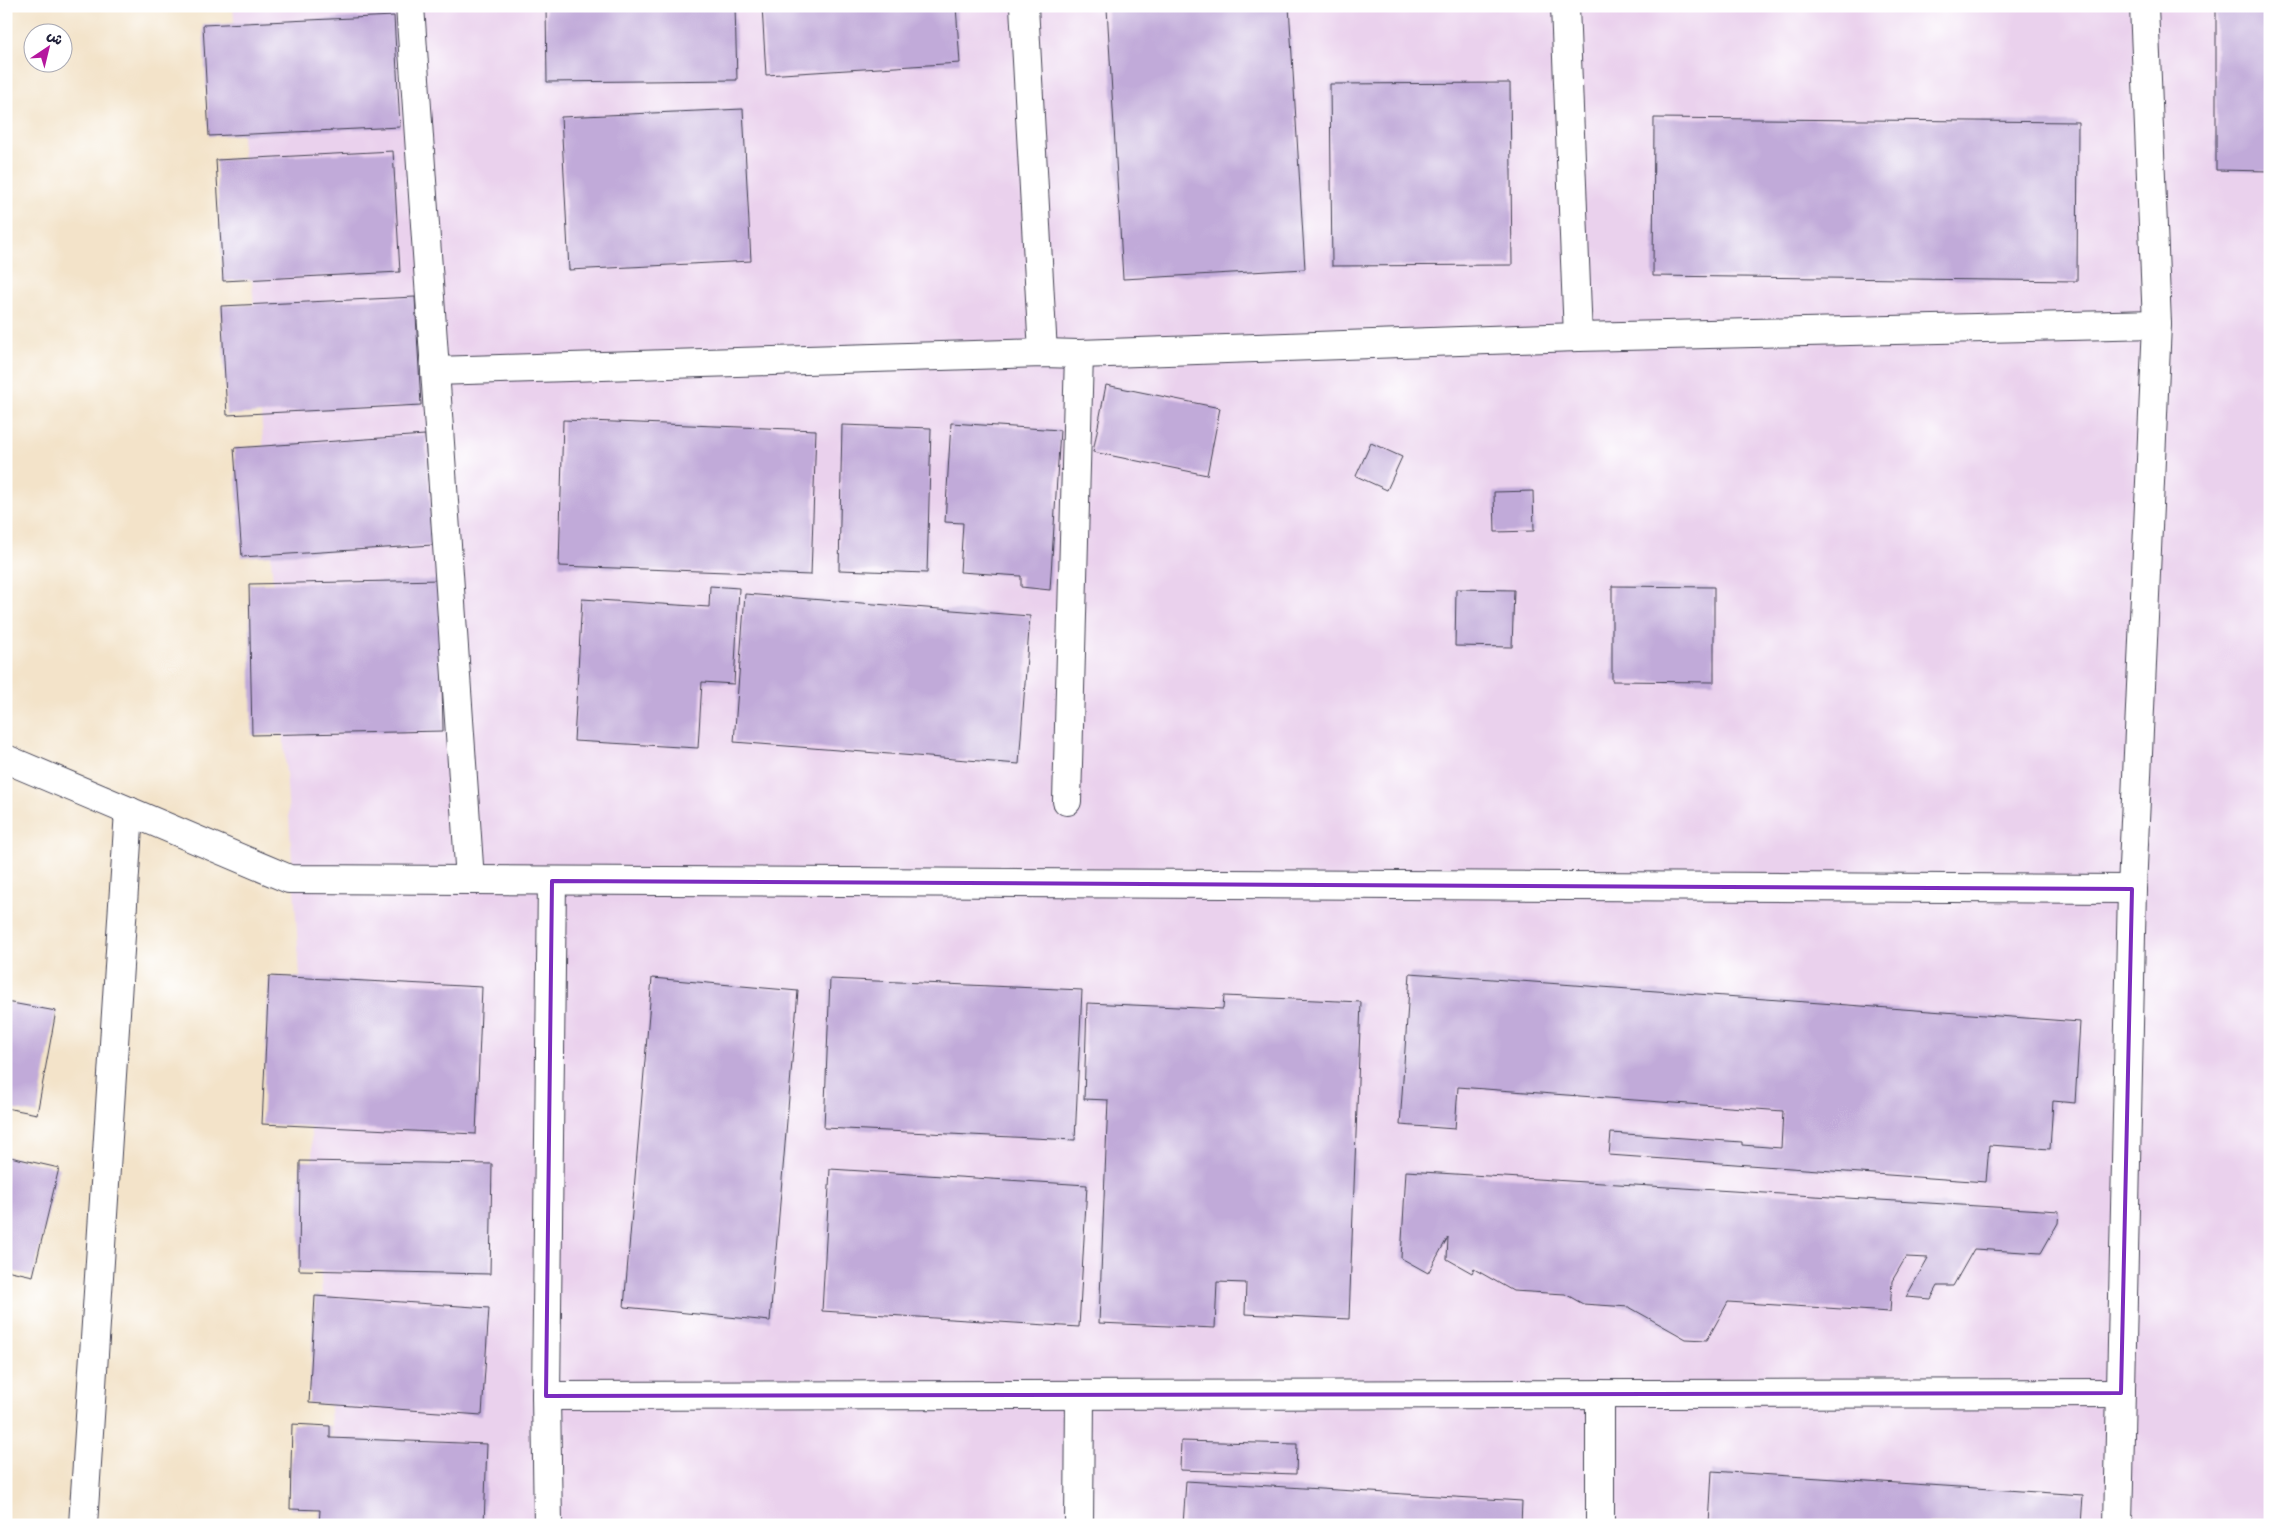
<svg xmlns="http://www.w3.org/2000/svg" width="2276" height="1531" font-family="'Comic Neue','Playpen Sans Arabic',sans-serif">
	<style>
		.built { fill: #ead1ed }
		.building { fill: #c1aad9 }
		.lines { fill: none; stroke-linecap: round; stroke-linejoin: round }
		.street-casing { stroke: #413f50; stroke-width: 30 }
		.street { stroke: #fff; stroke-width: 28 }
		.marked { fill: none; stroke: #7b2cbf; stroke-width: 4; stroke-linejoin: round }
	</style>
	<rect width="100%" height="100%" fill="#fff"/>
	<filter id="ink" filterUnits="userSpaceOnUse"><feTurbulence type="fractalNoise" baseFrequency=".02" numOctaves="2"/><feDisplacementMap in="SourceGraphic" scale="10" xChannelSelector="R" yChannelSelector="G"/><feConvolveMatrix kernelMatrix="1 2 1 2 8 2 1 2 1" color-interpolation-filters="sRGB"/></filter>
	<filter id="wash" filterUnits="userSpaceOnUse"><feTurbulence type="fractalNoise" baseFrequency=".0096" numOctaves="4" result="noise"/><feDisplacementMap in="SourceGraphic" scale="20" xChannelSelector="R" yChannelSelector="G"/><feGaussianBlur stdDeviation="1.12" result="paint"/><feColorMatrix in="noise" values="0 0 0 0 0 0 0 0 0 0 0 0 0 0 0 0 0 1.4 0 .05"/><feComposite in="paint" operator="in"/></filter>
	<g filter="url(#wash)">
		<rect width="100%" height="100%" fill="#f3e3c9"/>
		<!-- built -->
		<polygon class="built" points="233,6 2270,6 2270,1525 338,1525"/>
		<g id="blocks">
			<!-- building -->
			<g class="building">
				<polygon points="546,6 735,6 737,80 547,82"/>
				<polygon points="762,6 956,6 960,63 766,75"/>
				<polygon points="1144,6 1289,6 1305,269 1123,279 1107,8"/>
				<polygon points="2216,6 2270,6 2270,171 2216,170"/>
				<polygon points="394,16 400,127 209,136 203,25"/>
				<polygon points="1510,83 1512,265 1332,266 1330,84"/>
				<polygon points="743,109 751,261 569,270 561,117"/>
				<polygon points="1654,118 2078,122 2077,281 1653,276"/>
				<polygon points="393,151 400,272 223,281 216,160"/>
				<polygon points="415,297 421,405 227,415 221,306"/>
				<polygon points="1106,385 1220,408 1207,475 1093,452"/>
				<polygon points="563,420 816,430 811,575 559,566"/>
				<polygon points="951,423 1060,430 1050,590 1021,587 1021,576 960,572 963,523 945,522"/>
				<polygon points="842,425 931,428 927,573 839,570"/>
				<polygon points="425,435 433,545 242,557 234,448"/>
				<polygon points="1371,443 1402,457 1387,490 1356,476"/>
				<polygon points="1533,491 1534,531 1495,532 1494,492"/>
				<polygon points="440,580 443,731 252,735 249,584"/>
				<polygon points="710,586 739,588 734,684 702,682 698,748 574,741 582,599 709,607"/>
				<polygon points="1612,586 1714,587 1714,682 1612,681"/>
				<polygon points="1456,589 1514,590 1512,647 1455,646"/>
				<polygon points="745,594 1030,616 1019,764 734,742"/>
				<polygon points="1410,973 2080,1022 2075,1103 2053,1101 2050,1149 1989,1145 1986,1182 1609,1155 1611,1133 1742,1142 1742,1145 1781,1148 1783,1111 1458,1087 1455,1129 1400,1125"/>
				<polygon points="269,976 482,987 476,1134 262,1124"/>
				<polygon points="652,978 798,991 770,1321 624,1307"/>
				<polygon points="830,979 1082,990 1075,1140 824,1128"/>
				<polygon points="1224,996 1361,1002 1349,1319 1245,1314 1246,1283 1217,1282 1215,1328 1099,1323 1108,1100 1084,1099 1087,1003 1223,1009"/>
				<polygon points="6,1002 56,1011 37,1114 6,1108"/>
				<polygon points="6,1156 59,1168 33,1276 6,1270"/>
				<polygon points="300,1161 492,1164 490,1274 299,1270"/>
				<polygon points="830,1169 1087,1185 1079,1327 822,1311"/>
				<polygon points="1406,1171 2059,1211 2058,1223 2041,1253 1974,1249 1953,1286 1938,1286 1931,1299 1906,1297 1928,1258 1906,1257 1892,1281 1890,1312 1728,1302 1707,1340 1686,1339 1629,1307 1583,1304 1565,1294 1513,1291 1474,1269 1472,1273 1447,1259 1448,1237 1428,1273 1401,1258"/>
				<polygon points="315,1296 489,1308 482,1415 309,1403"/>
				<polygon points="292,1424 330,1426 330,1438 487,1444 484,1525 319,1525 320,1510 290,1509"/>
				<polygon points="1181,1441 1297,1444 1296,1474 1180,1470"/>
				<polygon points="1712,1471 2083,1495 2081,1525 1709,1525"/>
				<polygon points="1186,1481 1522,1501 1521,1525 1183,1525"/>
			</g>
		</g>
	</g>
	<g filter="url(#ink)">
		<use href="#blocks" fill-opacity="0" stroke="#413f50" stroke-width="1"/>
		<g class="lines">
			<defs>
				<g id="street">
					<polyline points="410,6 470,880"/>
					<polyline points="1024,6 1043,353"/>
					<polyline points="1565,6 1578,337"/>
					<polyline points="435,371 1043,353 1079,354 1578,337 2157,324"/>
					<polyline points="6,759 289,879 2132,889"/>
					<polyline points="1067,801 1079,354"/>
					<polyline points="1600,1394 1600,1525"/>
					<polyline points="546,1396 2121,1393"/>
					<polyline points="83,1525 129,811"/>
					<polyline points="548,1525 546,1396 552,881"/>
					<polyline points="1079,1525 1080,1395"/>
					<polyline points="2118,1525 2132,889 2157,324 2144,6"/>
				</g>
			</defs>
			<!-- street casing -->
			<use href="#street" class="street-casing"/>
			<!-- street -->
			<use href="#street" class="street"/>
		</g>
	</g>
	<!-- marked area -->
	<path class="marked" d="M 552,881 L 2132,889 L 2121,1393 L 546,1396 Z"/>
	<!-- margin -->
	<rect width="2276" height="1531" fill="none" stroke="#fff" stroke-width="25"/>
	<!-- north arrow -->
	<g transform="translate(48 48) rotate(35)"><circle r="24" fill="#ffffff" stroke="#a7a7b1"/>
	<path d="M0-4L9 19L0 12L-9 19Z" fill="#b5179e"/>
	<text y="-8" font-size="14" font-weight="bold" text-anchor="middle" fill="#22223b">ش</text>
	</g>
</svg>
